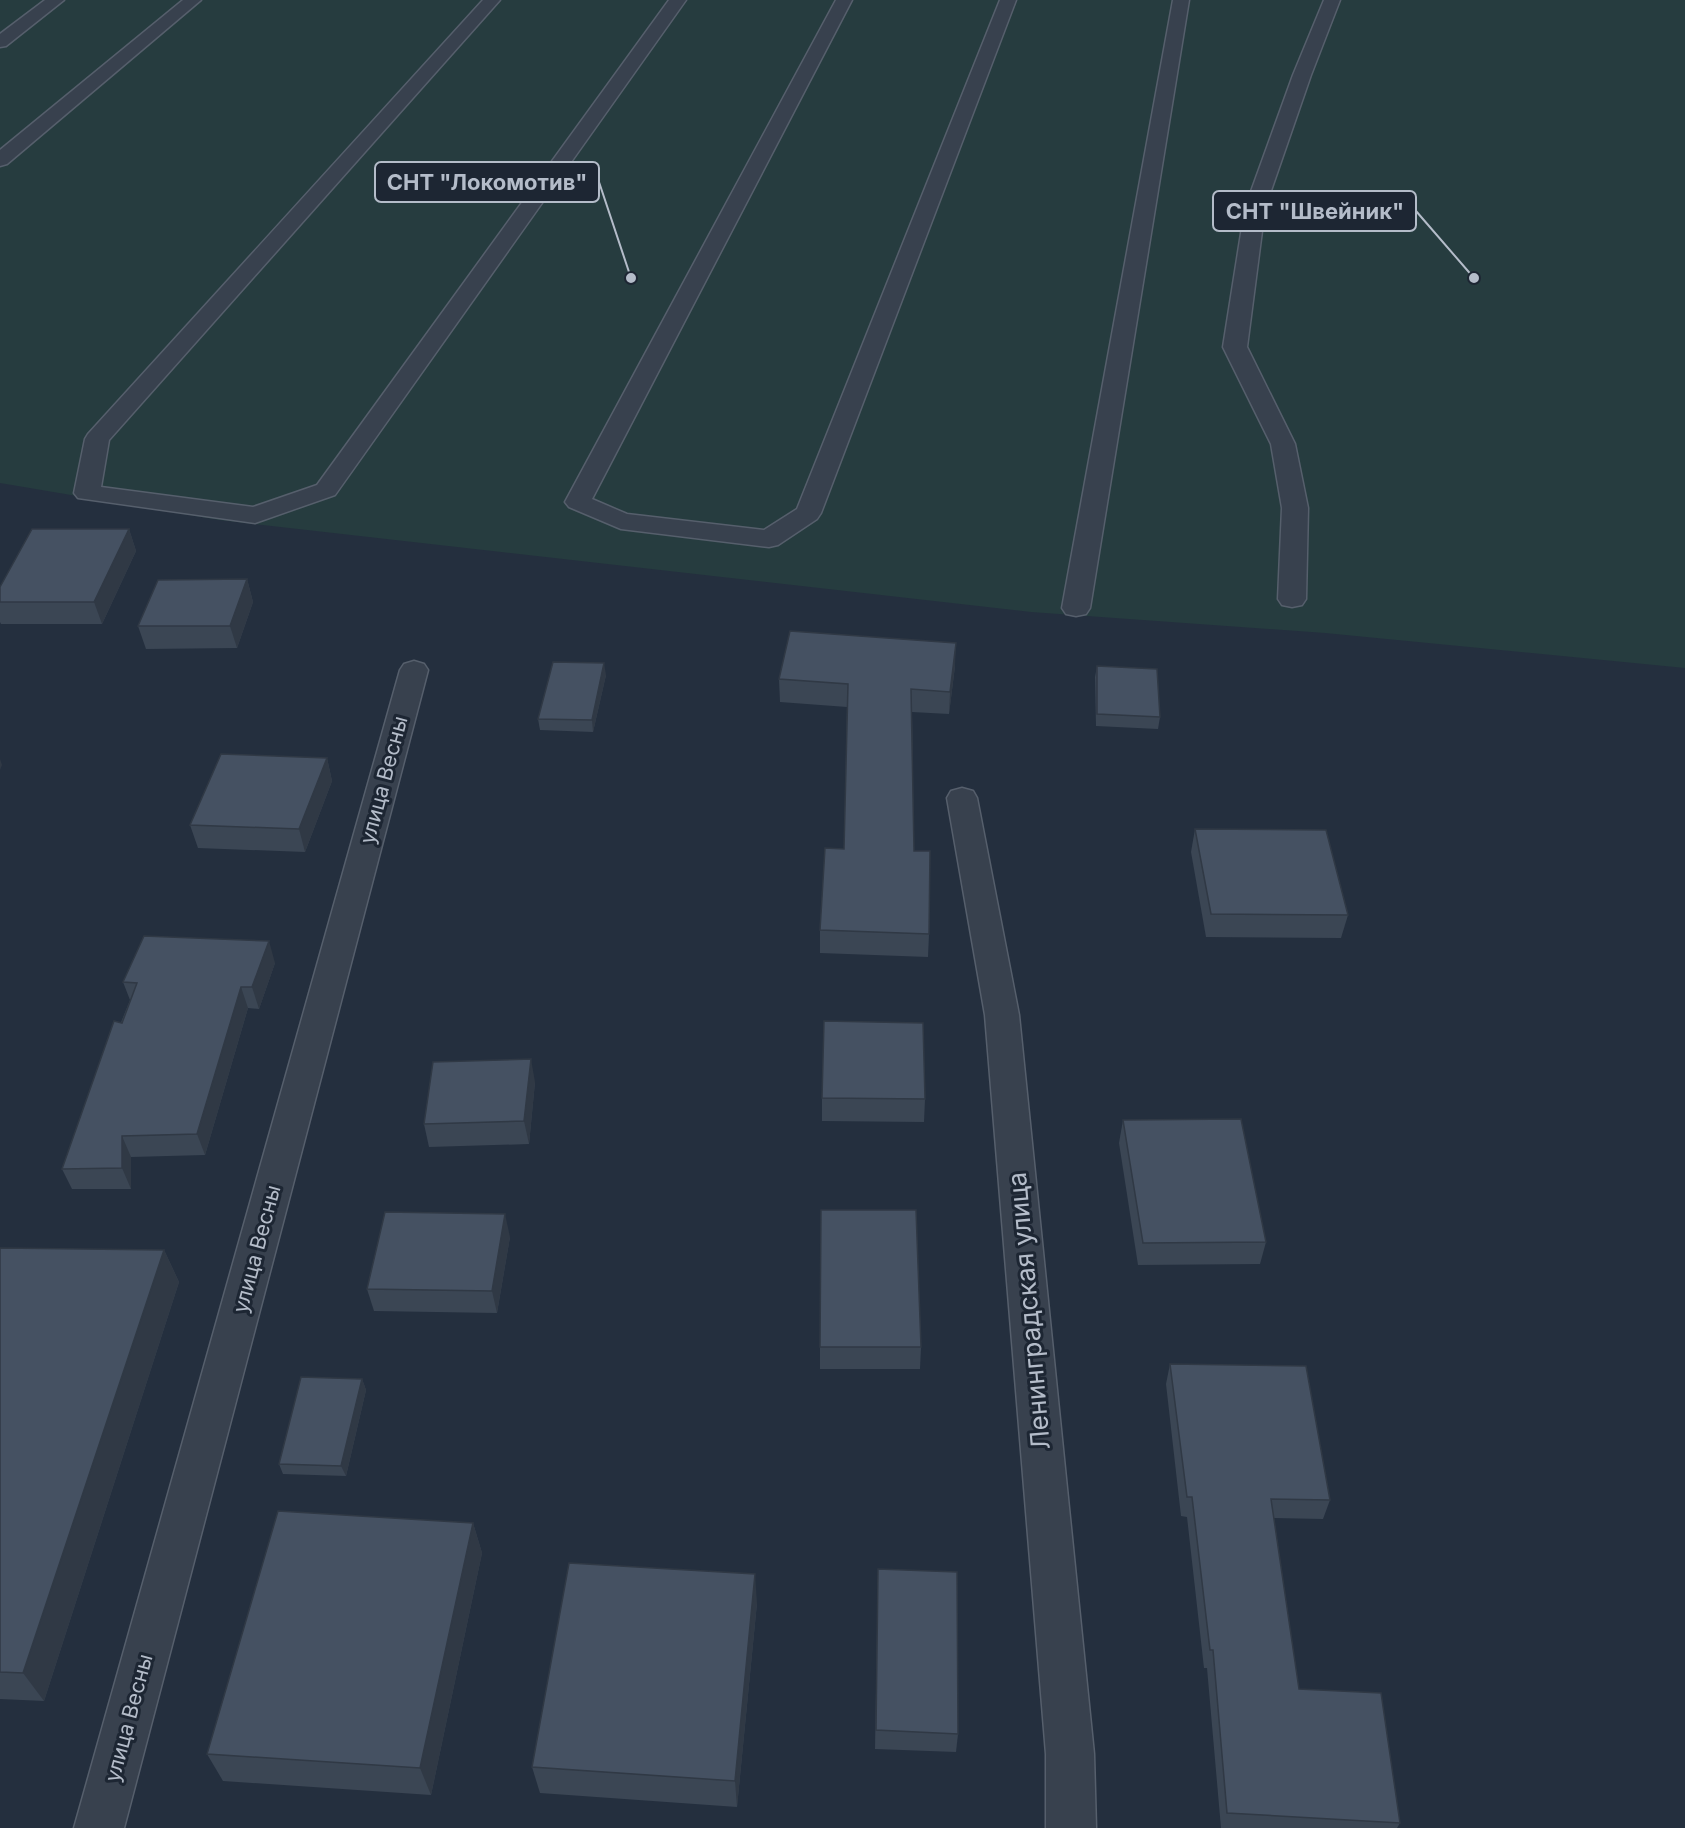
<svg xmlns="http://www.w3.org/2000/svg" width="1685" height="1828" font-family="Inter,sans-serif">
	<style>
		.green { fill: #263c3f }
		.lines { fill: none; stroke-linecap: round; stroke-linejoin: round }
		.service-casing { stroke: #565f6c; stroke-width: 3 }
		.minor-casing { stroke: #565f6c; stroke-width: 3 }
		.service { fill: #38414e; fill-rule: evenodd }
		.minor { fill: #38414e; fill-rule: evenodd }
		.wall { fill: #3b4654 }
		.shaded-wall { fill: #303945 }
		.building { fill: #455162; stroke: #303945; stroke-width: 1.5 }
		.labels { text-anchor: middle; stroke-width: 6; stroke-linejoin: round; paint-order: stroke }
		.street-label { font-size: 21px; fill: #b4bcc9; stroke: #1d2633 }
		.near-street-label { font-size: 26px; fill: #b4bcc9; stroke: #1d2633 }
		.leader { fill: none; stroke: #b4bcc9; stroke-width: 2 }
		.callout-dot { fill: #b4bcc9; stroke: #1d2633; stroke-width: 2 }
		.callout { fill: #1d2633; stroke: #b4bcc9; stroke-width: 2 }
		.callout-label { font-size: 22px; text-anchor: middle; font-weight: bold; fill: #b4bcc9 }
	</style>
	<rect width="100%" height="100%" fill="#242f3e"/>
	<!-- green -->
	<polygon class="green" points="0,0 1685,0 1685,668 1325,633 1031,612 219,520 0,483"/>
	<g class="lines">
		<defs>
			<g id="service">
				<polygon points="45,0 64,0 6,46 0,47 0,34"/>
				<polygon points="183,0 201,0 7,164 0,166 0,150"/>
				<polygon points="483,0 500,0 109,440 101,487 253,507 317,485 669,0 686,0 335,495 255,523 78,498 74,493 85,439 88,434"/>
				<polygon points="836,0 852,0 592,499 627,514 764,530 797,509 1000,0 1016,0 821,513 817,519 778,545 769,547 621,529 569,507 565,502"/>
				<polygon points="1173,0 1189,0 1090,608 1086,614 1076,616 1066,614 1062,608"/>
				<polygon points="1324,0 1340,0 1311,75 1265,208 1247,347 1295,444 1308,508 1306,599 1302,605 1292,607 1282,605 1278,599 1282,508 1271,444 1223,347 1245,208 1293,75"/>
			</g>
			<g id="minor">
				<polygon points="414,661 424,664 428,670 124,1828 74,1828 400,670 404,664"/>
				<polygon points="962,788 973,791 977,798 1019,1015 1094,1754 1096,1828 1046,1828 1046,1754 985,1015 947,798 951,791"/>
			</g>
		</defs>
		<!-- service casing -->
		<use href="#service" class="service-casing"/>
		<!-- minor casing -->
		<use href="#minor" class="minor-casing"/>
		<!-- service -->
		<use href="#service" class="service"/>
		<!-- minor -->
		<use href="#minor" class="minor"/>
	</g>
	<!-- wall -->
	<g class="wall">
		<polygon points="129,529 136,551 102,624 1,624 0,622 0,587"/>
		<polygon points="247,579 253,602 237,648 146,649 138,626"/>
		<polygon points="955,666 949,714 912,712 914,851 929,934 928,957 820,953 820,930 844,849 847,707 780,702 779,679"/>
		<polygon points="1097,666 1160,717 1158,729 1096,726 1095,677"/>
		<polygon points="606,675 593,732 540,730 538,719"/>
		<polygon points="327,758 332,781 305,852 198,848 190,825"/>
		<polygon points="1195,829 1348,915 1341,938 1206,937 1191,852"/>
		<polygon points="275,963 259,1009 248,1008 205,1155 131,1157 131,1189 72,1189 62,1169 130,1000 123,982"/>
		<polygon points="535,1082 529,1144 429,1147 424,1124"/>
		<polygon points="822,1098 925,1099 924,1122 822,1121"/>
		<polygon points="1123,1120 1266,1242 1260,1264 1138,1265 1119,1143"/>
		<polygon points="510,1237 497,1313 374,1311 367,1289"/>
		<polygon points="0,1248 164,1250 179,1282 44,1701 0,1699"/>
		<polygon points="820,1347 921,1347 920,1369 820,1369"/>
		<polygon points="1170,1364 1330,1500 1323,1519 1274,1518 1299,1689 1400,1823 1397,1828 1221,1828 1207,1668 1204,1668 1187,1517 1181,1516 1166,1384"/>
		<polygon points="362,1379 366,1390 346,1476 283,1474 279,1464"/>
		<polygon points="473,1523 482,1553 431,1795 223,1781 207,1754"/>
		<polygon points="878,1569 958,1734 956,1752 875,1749"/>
		<polygon points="757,1603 737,1807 540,1793 532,1767"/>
	</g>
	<!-- shaded-wall -->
	<g class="shaded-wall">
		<polygon points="129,529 136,551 102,624 94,602"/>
		<polygon points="247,579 253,602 237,648 230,626"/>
		<polygon points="956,643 955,666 949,714 950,692"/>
		<polygon points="604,663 606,675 593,732 592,720"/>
		<polygon points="327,758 332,781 305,852 299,829"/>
		<polygon points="0,759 2,765 0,770"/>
		<polygon points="269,941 275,963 259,1009 252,987"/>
		<polygon points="241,987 248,1008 205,1155 197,1134"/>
		<polygon points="531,1059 535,1082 529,1144 524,1121"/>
		<polygon points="122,1136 131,1157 131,1189 122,1168"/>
		<polygon points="505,1214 510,1237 497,1313 492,1291"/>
		<polygon points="164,1250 179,1282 44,1701 23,1673"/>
		<polygon points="362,1379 366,1390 346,1476 341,1466"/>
		<polygon points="473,1523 482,1553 431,1795 420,1768"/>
		<polygon points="755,1574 757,1603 737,1807 735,1781"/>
	</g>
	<!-- building -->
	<g class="building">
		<polygon points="32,529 129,529 94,602 0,602 0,587"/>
		<polygon points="247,579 230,626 138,626 158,580"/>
		<polygon points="790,631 956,643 950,692 911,689 914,851 930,851 929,934 820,930 825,848 844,849 848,684 779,679"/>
		<polygon points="553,662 604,663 592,720 538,719"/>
		<polygon points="1097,666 1157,669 1160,717 1097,714"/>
		<polygon points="221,754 327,758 299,829 190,825"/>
		<polygon points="1195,829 1326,830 1348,915 1211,914"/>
		<polygon points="144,936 269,941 252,987 241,987 197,1134 122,1136 122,1168 62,1169 114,1021 122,1023 137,983 123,982"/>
		<polygon points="824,1021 923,1023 925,1099 822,1098"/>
		<polygon points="531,1059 524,1121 424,1124 433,1062"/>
		<polygon points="1241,1119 1266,1242 1143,1243 1123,1120"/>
		<polygon points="821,1210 916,1210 921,1347 820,1347"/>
		<polygon points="385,1212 505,1214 492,1291 367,1289"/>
		<polygon points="0,1248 164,1250 23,1673 0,1672"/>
		<polygon points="1170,1364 1306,1366 1330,1500 1271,1499 1299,1689 1381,1693 1400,1823 1227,1813 1213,1650 1210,1650 1192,1497 1187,1497"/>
		<polygon points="301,1377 362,1379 341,1466 279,1464"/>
		<polygon points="278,1511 473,1523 420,1768 207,1754"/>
		<polygon points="569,1563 755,1574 735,1781 532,1767"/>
		<polygon points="878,1569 957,1572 958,1734 876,1730"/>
	</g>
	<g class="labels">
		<!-- street labels -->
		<g class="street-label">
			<text transform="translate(384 780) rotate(-75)" y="7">улица Весны</text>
			<text transform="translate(257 1249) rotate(-75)" y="7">улица Весны</text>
			<text transform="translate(129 1718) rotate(-75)" y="7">улица Весны</text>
		</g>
		<!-- near-street labels -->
		<g class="near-street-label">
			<text transform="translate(1029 1311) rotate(-95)" y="9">Ленинградская улица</text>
		</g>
	</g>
	<!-- callouts -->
	<path class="leader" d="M631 278L599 182M1474 278L1416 211"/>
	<g class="callout-dot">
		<circle cx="631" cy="278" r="6"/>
		<circle cx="1474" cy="278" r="6"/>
	</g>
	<g class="callout">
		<rect x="375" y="162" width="224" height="40" rx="6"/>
		<rect x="1213" y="191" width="203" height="40" rx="6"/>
	</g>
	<g class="callout-label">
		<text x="487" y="190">СНТ "Локомотив"</text>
		<text x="1315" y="219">СНТ "Швейник"</text>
	</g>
</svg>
